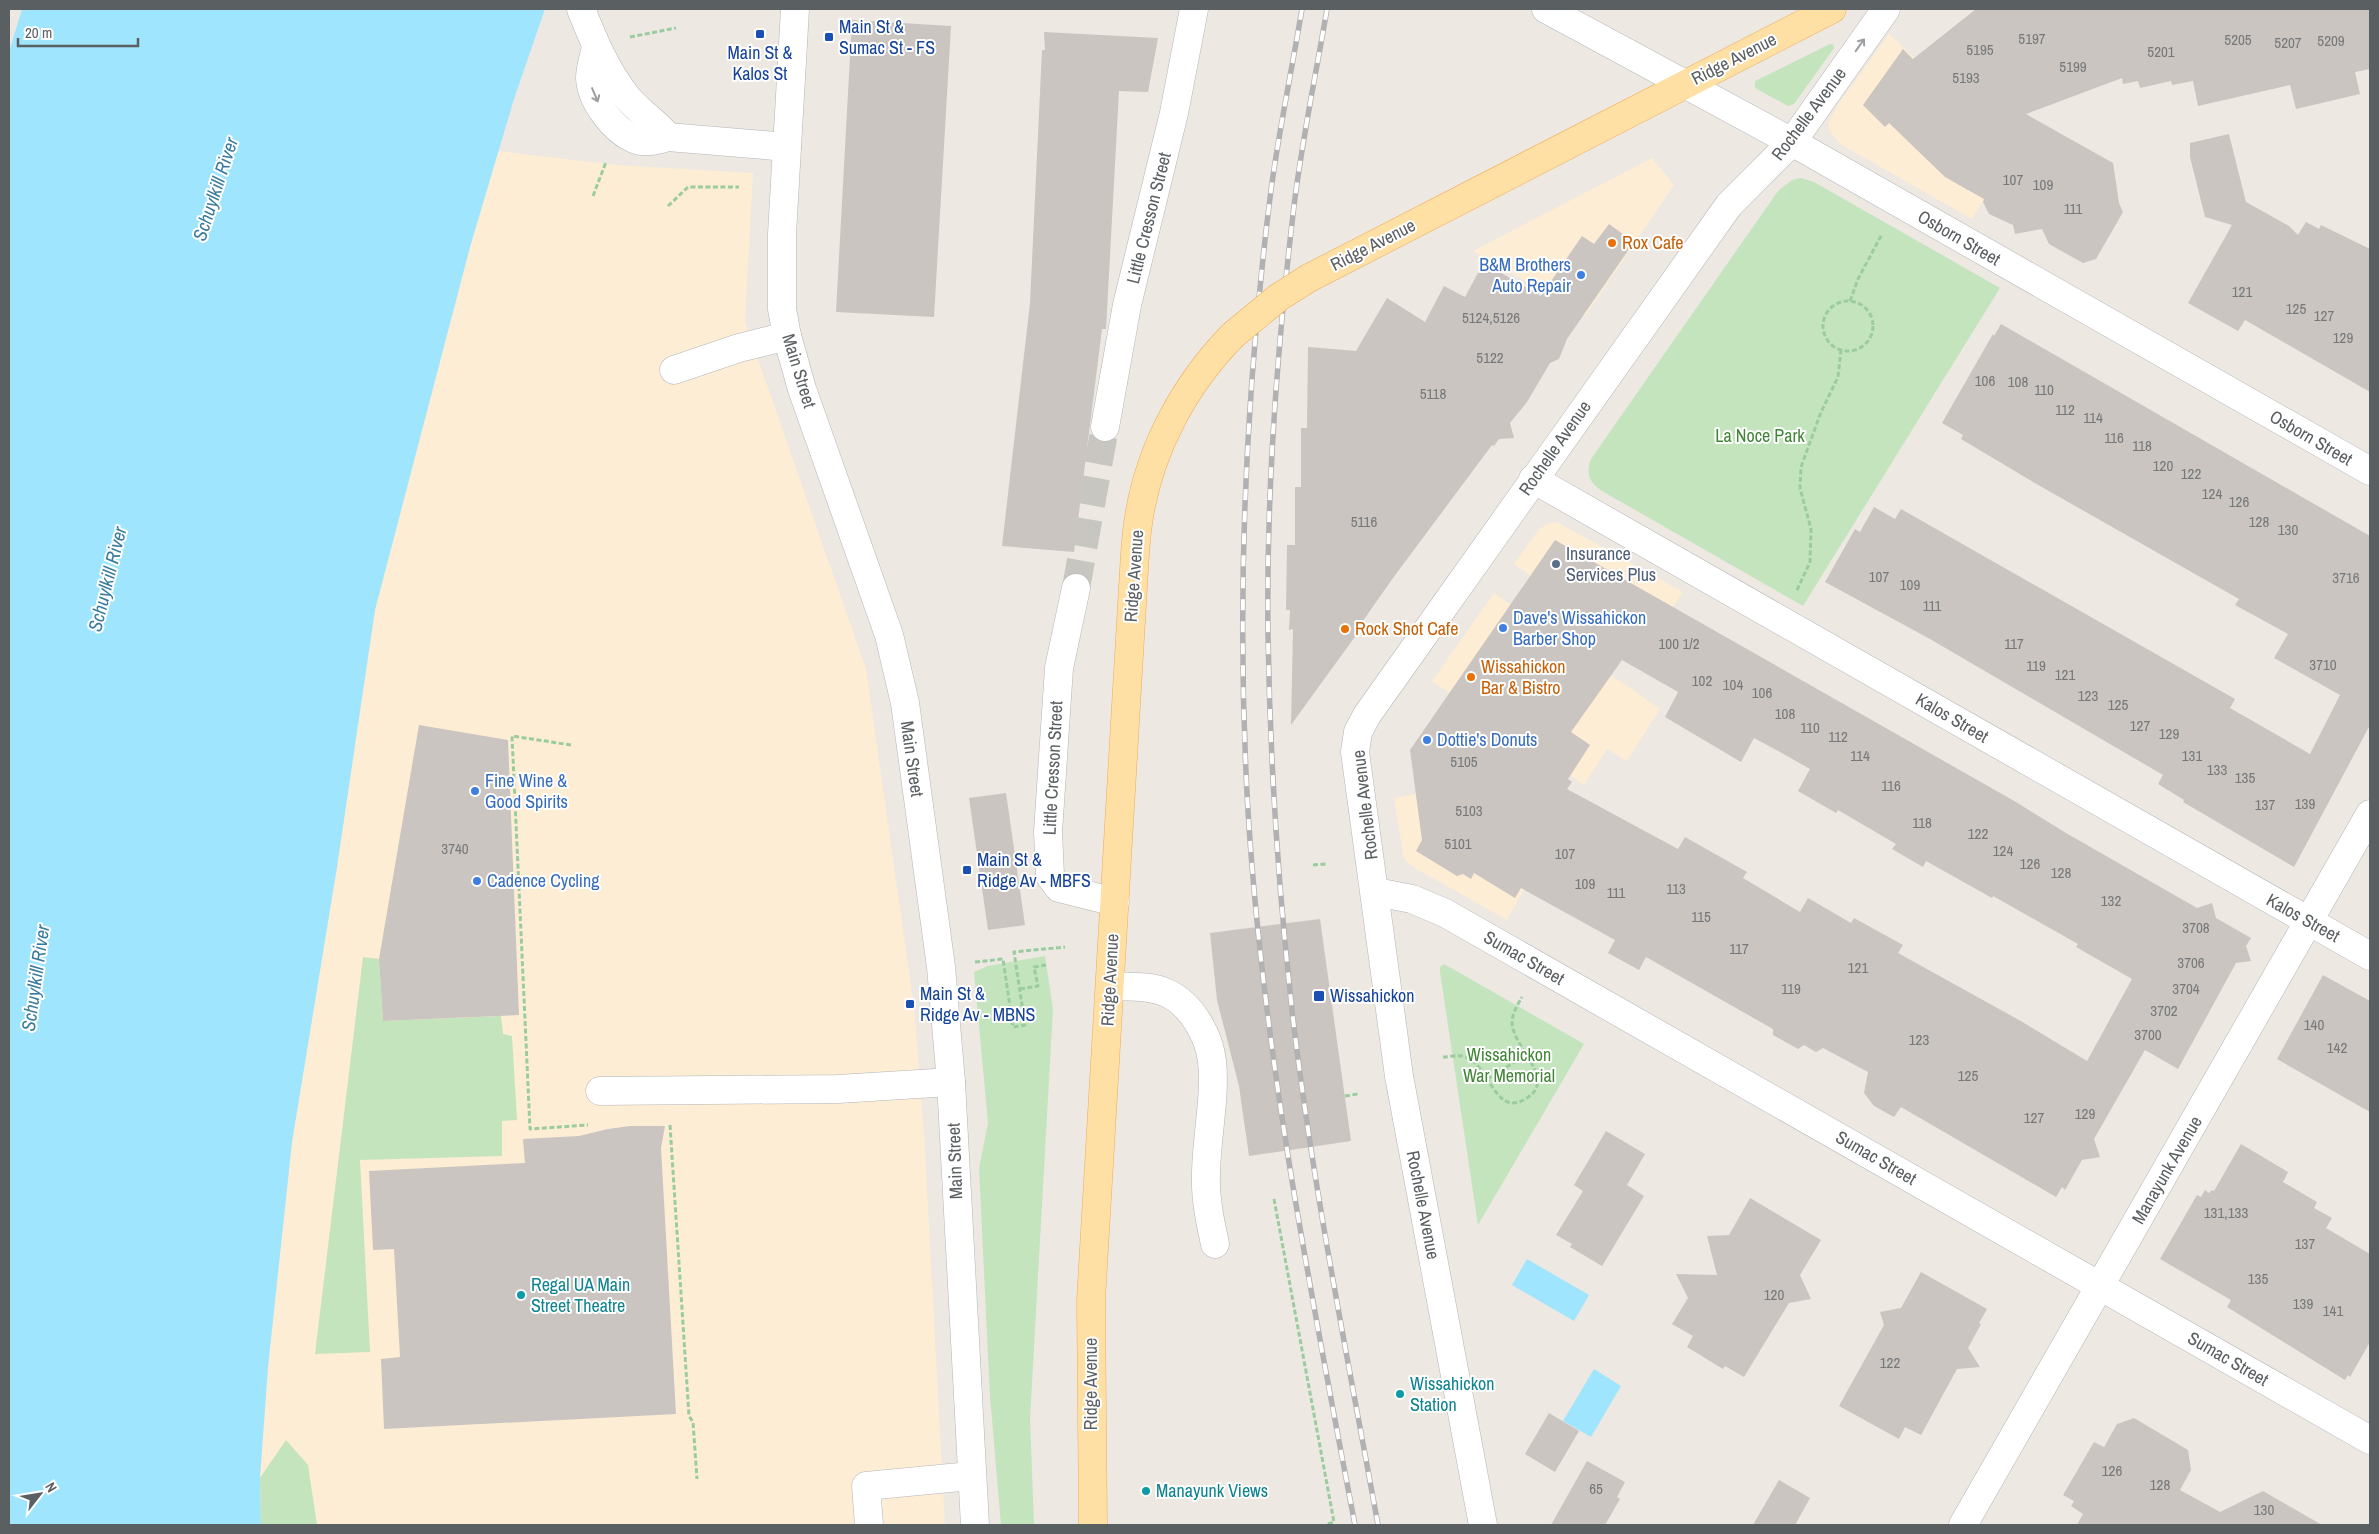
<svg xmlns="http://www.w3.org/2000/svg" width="2379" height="1534" font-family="'Archivo Narrow',sans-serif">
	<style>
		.commercial { fill: #fdedd5 }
		.green { fill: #c4e4bd }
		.water { fill: #a0e5fe }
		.building { fill: #cac5c0; fill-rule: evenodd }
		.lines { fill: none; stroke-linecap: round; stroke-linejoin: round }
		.minor-tunnel { stroke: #c8c6c1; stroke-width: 28; stroke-dasharray: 28 14; stroke-linecap: butt }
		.minor-casing { stroke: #b2b5b9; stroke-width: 29 }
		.major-casing { stroke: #efab57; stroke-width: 29 }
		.path { stroke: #9bcca0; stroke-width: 3; stroke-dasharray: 5 2.5; stroke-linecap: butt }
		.minor { stroke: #fff; stroke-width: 28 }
		.major { stroke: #fee0a5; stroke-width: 28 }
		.rail-casing { stroke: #b0b1b2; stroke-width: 5.5 }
		.rail { stroke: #fff; stroke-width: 4; stroke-dasharray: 11; stroke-linecap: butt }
		.major-bridge-casing { stroke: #efab57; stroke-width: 29; stroke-linecap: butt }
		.major-bridge { stroke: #fee0a5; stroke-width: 28 }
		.oneway { stroke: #9c9fa1 }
		.transit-dot { fill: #1a4fb4; stroke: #fff; stroke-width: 2 }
		.food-dot { fill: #e8710a; stroke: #fff; stroke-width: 2 }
		.shop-dot { fill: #3f7fe0; stroke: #fff; stroke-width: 2 }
		.service-dot { fill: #5c6f8a; stroke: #fff; stroke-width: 2 }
		.culture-dot { fill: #0f9aa8; stroke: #fff; stroke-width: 2 }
		.labels { text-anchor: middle; stroke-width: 4; stroke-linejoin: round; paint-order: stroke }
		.number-label { font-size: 15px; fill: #76787a }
		.transit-label { font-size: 18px; fill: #164399; stroke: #fff; text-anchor: start }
		.street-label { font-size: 18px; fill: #5a5f62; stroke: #fff }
		.food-label { font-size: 18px; fill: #c56008; stroke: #fff; text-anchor: start }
		.shop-label { font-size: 18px; fill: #366cbe; stroke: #fff; text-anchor: start }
		.park-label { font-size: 18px; fill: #408536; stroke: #fff }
		.service-label { font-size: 18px; fill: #4e5e75; stroke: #fff; text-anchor: start }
		.culture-label { font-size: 18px; fill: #0d838f; stroke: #fff; text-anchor: start }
		.water-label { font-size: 19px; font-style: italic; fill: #397b9e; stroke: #fff }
	</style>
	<rect width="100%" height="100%" fill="#ede8e1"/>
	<!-- commercial -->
	<g class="commercial">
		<polygon points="1889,34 2013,150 1972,219 1840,144 1829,131 1829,122 1836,107"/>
		<polygon points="498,151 617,165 753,173 745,322 866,669 914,1006 924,1133 945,1525 261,1525 260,1478 268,1367 292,1142 337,867 375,610 470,247"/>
		<polygon points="1652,158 1674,185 1585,316 1473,251"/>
		<polygon points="1557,522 1683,592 1642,654 1514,564 1539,529 1550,523"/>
		<polygon points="1494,593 1660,709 1627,761 1607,749 1584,785 1432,681"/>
		<polygon points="1416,794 1536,869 1507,920 1413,867 1404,859 1394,798"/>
	</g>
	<!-- green -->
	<g class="green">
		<polygon points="1830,44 1833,44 1834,48 1794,104 1788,106 1755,88 1755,81"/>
		<path d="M 1801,178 L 1814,182 L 2000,288 L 1803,606 L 1602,491 C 1590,483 1585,474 1591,459 L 1778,191 L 1792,180 Z"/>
		<polygon points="1045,956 1053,1009 1030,1419 1034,1525 1001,1525 990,1396 979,1168 988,1123 974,972 988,966"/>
		<polygon points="363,957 379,959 383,1021 501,1016 503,1034 512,1036 517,1120 502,1121 502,1156 360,1160 370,1352 315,1354"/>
		<polygon points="1444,964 1584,1044 1478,1225 1440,972 1440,967"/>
		<polygon points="286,1440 308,1465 317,1525 261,1525 260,1478"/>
	</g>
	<!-- water -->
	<g class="water">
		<polygon points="22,9 545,9 514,99 470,247 375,610 337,867 292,1142 268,1367 260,1478 261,1525 9,1525 9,52"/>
		<polygon points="1527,1259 1589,1295 1574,1321 1512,1285"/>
		<polygon points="1594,1369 1621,1386 1591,1437 1563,1421"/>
	</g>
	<!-- building -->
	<g class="building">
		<polygon points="1976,9 2370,9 2370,69 2355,72 2360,94 2296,109 2290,85 2198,106 2193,81 2172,85 2171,81 2140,88 2138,81 2123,84 2122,78 2026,114 2113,163 2119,203 2123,212 2096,259 2083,263 2049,244 2042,229 2015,234 2013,225 1989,214 1983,202 1984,199 1945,177 1889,123 1885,127 1863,105 1903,49 1913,59"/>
		<polygon points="852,20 951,26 934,317 836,312"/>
		<polygon points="1044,32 1158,38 1148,92 1119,91 1106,329 1102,329 1074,552 1002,546 1030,303 1042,50 1045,50"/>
		<polygon points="2229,134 2246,202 2289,226 2298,235 2306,222 2319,229 2321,225 2370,249 2370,392 2245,320 2238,331 2188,303 2232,225 2205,217 2190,157 2190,143"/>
		<polygon points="1609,224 1634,242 1567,339 1559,359 1550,363 1527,402 1510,423 1514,438 1499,439 1494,446 1492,445 1393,578 1360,625 1362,627 1291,725 1293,629 1289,630 1290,610 1286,610 1287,545 1295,545 1295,487 1301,487 1301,428 1307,428 1308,347 1356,351 1387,298 1425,322 1444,286 1465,297 1478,273 1491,267 1541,296 1582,236 1594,244"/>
		<polygon points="2001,324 2370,536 2370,725 2294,867 2183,802 2184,800 2158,784 2163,775 1930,639 1825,582 1855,529 1860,532 1874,507 1895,519 1901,509 2235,699 2230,708 2310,754 2340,695 2274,658 2288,634 2235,605 2239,599 2040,486 1961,439 1963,435 1942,423 1993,334 1994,336"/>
		<path d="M 1555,540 L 2016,802 L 2066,833 L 2197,908 L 2212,903 L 2216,918 L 2251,938 L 2246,946 L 2251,961 L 2236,963 L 2178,1069 L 2145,1050 L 2094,1139 L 2100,1157 L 2082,1160 L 2065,1190 L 2062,1187 L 2056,1197 L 1901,1107 L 1894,1117 L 1874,1106 L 1864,1093 L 1868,1072 L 1823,1048 L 1816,1052 L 1804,1045 L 1798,1049 L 1773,1035 L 1773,1029 L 1646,957 L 1639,970 L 1608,953 L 1615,940 L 1521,888 L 1515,898 L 1474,873 L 1471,879 L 1463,874 L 1457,876 L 1416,851 L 1422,840 L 1410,750 ZM 1622,660 L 1678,692 L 1665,717 L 1741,762 L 1754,738 L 1780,752 L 1810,769 L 1798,791 L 1836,813 L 1838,810 L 1896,844 L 1892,849 L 1923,867 L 1926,861 L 1992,898 L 1993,896 L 2078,944 L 2076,947 L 2132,979 L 2087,1061 L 2019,1020 L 1898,953 L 1903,945 L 1854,918 L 1851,923 L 1808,898 L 1800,912 L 1743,878 L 1747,872 L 1685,837 L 1678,849 L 1567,789 L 1572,782 L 1568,779 L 1590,745 L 1571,732 Z"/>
		<polygon points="419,725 508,740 519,1015 383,1021 379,959"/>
		<polygon points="1006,793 1025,925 988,930 969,798"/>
		<polygon points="1320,919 1351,1141 1249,1156 1239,1086 1217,1000 1210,933"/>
		<polygon points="2323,975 2370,1001 2370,1112 2277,1059"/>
		<polygon points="630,1126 665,1126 661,1148 676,1414 384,1429 381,1359 400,1357 394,1249 373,1250 369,1171 525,1163 523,1139 579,1136 608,1129"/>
		<polygon points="1606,1131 1645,1154 1627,1185 1644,1196 1602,1266 1570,1247 1572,1244 1556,1235 1583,1191 1574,1185"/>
		<polygon points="2241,1144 2288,1172 2283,1182 2317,1202 2314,1208 2332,1218 2326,1228 2370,1254 2370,1342 2350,1377 2348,1375 2345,1380 2227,1307 2231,1300 2160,1259 2197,1195 2201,1197 2205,1190 2209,1193 2212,1190 2214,1191"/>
		<polygon points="1750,1198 1821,1240 1800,1275 1811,1299 1789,1303 1744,1377 1725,1366 1723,1369 1687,1347 1693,1336 1672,1324 1688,1298 1676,1274 1717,1275 1707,1236 1729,1235"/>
		<polygon points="1921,1272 1987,1309 1979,1323 1981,1324 1968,1348 1980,1367 1957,1369 1921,1435 1905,1427 1899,1439 1839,1406 1884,1325 1880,1312 1901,1308"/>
		<polygon points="1549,1413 1579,1431 1555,1472 1525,1454"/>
		<polygon points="2134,1418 2188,1450 2191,1470 2180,1490 2220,1512 2263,1491 2322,1525 2077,1525 2083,1514 2071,1506 2074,1501 2063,1495 2094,1442 2104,1447 2117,1424"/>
		<polygon points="1587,1461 1625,1482 1617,1497 1620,1499 1605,1525 1551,1525"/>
		<polygon points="1779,1480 1810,1498 1795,1525 1753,1525"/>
	</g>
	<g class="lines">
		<!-- minor-tunnel -->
		<polyline class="minor-tunnel" points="1076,588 1105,427"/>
		<defs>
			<g id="minor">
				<path d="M 581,9 C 593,39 606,71 627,97 C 639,112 656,122 668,137"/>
				<polyline points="795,9 782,234 782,309 787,336 802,389 889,635 905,703 941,967 951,1082 975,1525"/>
				<polyline points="1546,9 1792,142 2370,471"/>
				<path d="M 596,47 C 594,57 590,68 590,78 C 591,100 613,130 634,139 C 645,144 657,140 668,137 L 787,147"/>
				<polyline points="674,370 739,348 787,336"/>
				<polyline points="1105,427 1127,305 1174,113 1194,9"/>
				<polyline points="1533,479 2370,956"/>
				<polyline points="1076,588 1059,668 1048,832 1050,876 1059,888 1115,902"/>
				<polyline points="1376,892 1412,899 1445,913 2370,1440"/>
				<path d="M 1110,986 C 1128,987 1150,985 1167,993 C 1191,1004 1209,1035 1212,1061 C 1216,1096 1206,1140 1206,1175 C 1205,1198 1210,1221 1215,1244"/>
				<polyline points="600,1091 838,1089 951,1082"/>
				<polyline points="869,1525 866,1486 971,1476"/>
				<polyline points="1483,1525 1399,1076 1355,752 1358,732 1367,715 1729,205 1792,142 1886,9"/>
				<polyline points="1963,1525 2370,814"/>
			</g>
			<g id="major">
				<polyline points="1309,278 1832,9"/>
				<path d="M 1093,1525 L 1091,1300 L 1134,570 C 1135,553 1136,534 1139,517 C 1150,448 1185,384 1233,335"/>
			</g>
		</defs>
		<!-- minor casing -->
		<use href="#minor" class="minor-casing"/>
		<!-- major casing -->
		<use href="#major" class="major-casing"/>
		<!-- path -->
		<g class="path">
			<polyline points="630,37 676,28"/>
			<polyline points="593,196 606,162"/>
			<polyline points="668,206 688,187 739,187"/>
			<polyline points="1850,301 1858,279 1882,234"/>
			<circle cx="1848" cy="326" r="25"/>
			<polyline points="1797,590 1810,562 1811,529 1800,488 1801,467 1821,412 1838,377 1841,350"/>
			<polyline points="571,745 512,736 530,1129 588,1125"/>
			<polyline points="1313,865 1326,864"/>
			<polyline points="975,962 1003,959 1013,1027 1025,1025 1014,952 1065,947"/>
			<polyline points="1020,989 1038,986 1034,967 1046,965"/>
			<path d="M 1443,1057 C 1450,1057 1459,1054 1466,1057 C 1490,1066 1495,1119 1527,1098 C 1558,1078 1511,1047 1512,1021 C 1513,1012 1518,1004 1522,997"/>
			<polyline points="1487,1079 1526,1055"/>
			<polyline points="1345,1096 1358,1094"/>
			<polyline points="670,1125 689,1416 693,1422 697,1479"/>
			<polyline points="1274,1199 1334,1522 1326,1525"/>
		</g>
		<!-- minor -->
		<use href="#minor" class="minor"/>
		<!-- major -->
		<use href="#major" class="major"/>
		<defs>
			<g id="rail">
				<path d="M 1302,9 C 1292,69 1279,130 1271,190 C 1245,395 1236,606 1248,811 C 1263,1052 1310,1289 1355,1525"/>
				<path d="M 1327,9 C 1316,74 1302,140 1294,206 C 1277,348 1266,492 1268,635 C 1270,760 1278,885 1292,1010 C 1312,1183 1347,1354 1378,1525"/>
			</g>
		</defs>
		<!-- rail casing -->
		<use href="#rail" class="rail-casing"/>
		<!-- rail -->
		<use href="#rail" class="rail"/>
		<defs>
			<polyline id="major-bridge" points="1233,335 1279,297 1309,278"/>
		</defs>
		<!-- major-bridge casing -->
		<use href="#major-bridge" class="major-bridge-casing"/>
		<!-- major-bridge -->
		<use href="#major-bridge" class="major-bridge"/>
	</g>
	<!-- one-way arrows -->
	<defs><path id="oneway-shaft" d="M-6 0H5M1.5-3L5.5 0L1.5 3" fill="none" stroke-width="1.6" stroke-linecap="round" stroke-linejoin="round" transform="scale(1.25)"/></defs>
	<g class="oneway">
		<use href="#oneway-shaft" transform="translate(1860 45) rotate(-55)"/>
		<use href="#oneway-shaft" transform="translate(595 95) rotate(67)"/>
	</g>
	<!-- markers -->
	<g class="transit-dot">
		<rect x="755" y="29" width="10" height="10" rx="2.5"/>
		<rect x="824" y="32" width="10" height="10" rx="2.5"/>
		<rect x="962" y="865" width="10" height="10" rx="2.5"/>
		<rect x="1313" y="990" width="12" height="12" rx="2.5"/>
		<rect x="905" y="999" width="10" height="10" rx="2.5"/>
	</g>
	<g class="food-dot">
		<circle cx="1612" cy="243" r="5"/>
		<circle cx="1345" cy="629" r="5"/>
		<circle cx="1471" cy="677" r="5"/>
	</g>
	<g class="shop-dot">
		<circle cx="1581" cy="275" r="5"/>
		<circle cx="1503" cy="628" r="5"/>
		<circle cx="1427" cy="740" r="5"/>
		<circle cx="475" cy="791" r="5"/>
		<circle cx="477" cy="881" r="5"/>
	</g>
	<circle class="service-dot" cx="1556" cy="564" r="5"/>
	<g class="culture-dot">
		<circle cx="521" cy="1295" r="5"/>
		<circle cx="1400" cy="1394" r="5"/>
		<circle cx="1146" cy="1491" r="5"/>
	</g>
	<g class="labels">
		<!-- number labels -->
		<g class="number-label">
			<text x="2032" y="44">5197</text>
			<text x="2238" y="45">5205</text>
			<text x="2331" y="46">5209</text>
			<text x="2288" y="48">5207</text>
			<text x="1980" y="55">5195</text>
			<text x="2161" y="57">5201</text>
			<text x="2073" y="72">5199</text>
			<text x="1966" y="83">5193</text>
			<text x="2013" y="185">107</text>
			<text x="2043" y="190">109</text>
			<text x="2073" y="214">111</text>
			<text x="2242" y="297">121</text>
			<text x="2296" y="314">125</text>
			<text x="2324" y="321">127</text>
			<text x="1491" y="323">5124,5126</text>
			<text x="2343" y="343">129</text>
			<text x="1490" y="363">5122</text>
			<text x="1985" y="386">106</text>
			<text x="2018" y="387">108</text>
			<text x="2044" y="395">110</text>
			<text x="1433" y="399">5118</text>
			<text x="2065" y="415">112</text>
			<text x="2093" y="423">114</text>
			<text x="2114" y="443">116</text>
			<text x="2142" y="451">118</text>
			<text x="2163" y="471">120</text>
			<text x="2191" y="479">122</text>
			<text x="2212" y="499">124</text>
			<text x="2239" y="507">126</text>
			<text x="1364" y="527">5116</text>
			<text x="2259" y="527">128</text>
			<text x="2288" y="535">130</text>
			<text x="1879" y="582">107</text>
			<text x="2346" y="583">3716</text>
			<text x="1910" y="590">109</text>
			<text x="1932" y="611">111</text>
			<text x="1679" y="649">100 1/2</text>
			<text x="2014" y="649">117</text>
			<text x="2323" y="670">3710</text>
			<text x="2036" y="671">119</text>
			<text x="2065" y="680">121</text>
			<text x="1702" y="686">102</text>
			<text x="1733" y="690">104</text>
			<text x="1762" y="698">106</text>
			<text x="2088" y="701">123</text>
			<text x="2118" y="710">125</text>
			<text x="1785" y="719">108</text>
			<text x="2140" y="731">127</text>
			<text x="1810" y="733">110</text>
			<text x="2169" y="739">129</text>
			<text x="1838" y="742">112</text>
			<text x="1860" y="761">114</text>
			<text x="2192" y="761">131</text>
			<text x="1464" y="767">5105</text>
			<text x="2217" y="775">133</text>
			<text x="2245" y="783">135</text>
			<text x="1891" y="791">116</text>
			<text x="2305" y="809">139</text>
			<text x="2265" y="810">137</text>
			<text x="1469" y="816">5103</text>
			<text x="1922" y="828">118</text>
			<text x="1978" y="839">122</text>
			<text x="1458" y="849">5101</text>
			<text x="455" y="854">3740</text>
			<text x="2003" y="856">124</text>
			<text x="1565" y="859">107</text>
			<text x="2030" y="869">126</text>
			<text x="2061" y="878">128</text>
			<text x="1585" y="889">109</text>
			<text x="1676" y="894">113</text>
			<text x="1616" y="898">111</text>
			<text x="2111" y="906">132</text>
			<text x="1701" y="922">115</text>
			<text x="2196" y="933">3708</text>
			<text x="1739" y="954">117</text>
			<text x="2191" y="968">3706</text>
			<text x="1858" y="973">121</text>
			<text x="1791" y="994">119</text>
			<text x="2186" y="994">3704</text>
			<text x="2164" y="1016">3702</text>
			<text x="2314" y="1030">140</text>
			<text x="2148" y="1040">3700</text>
			<text x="1919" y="1045">123</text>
			<text x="2337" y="1053">142</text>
			<text x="1968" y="1081">125</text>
			<text x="2085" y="1119">129</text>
			<text x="2034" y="1123">127</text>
			<text x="2226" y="1218">131,133</text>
			<text x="2305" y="1249">137</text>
			<text x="2258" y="1284">135</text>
			<text x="1774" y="1300">120</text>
			<text x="2303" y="1309">139</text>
			<text x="2333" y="1316">141</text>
			<text x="1890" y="1368">122</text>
			<text x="2112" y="1476">126</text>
			<text x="2160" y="1490">128</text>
			<text x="1596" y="1494">65</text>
			<text x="2264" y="1515">130</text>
		</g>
		<!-- transit labels -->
		<g class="transit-label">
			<text x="839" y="33">Main St &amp;<tspan x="839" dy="21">Sumac St - FS</tspan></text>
			<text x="760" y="59" text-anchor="middle">Main St &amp;<tspan x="760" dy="21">Kalos St</tspan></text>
			<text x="977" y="866">Main St &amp;<tspan x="977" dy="21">Ridge Av - MBFS</tspan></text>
			<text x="920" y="1000">Main St &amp;<tspan x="920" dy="21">Ridge Av - MBNS</tspan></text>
			<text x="1330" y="1002">Wissahickon</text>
		</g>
		<!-- street labels -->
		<g class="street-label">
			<text transform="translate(1734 59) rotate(-27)" y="6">Ridge Avenue</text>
			<text transform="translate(1809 114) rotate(-53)" y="6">Rochelle Avenue</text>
			<text transform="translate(1149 218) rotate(-76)" y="6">Little Cresson Street</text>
			<text transform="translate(1959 238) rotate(30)" y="6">Osborn Street</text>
			<text transform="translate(1373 245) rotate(-27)" y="6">Ridge Avenue</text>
			<text transform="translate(799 371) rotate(73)" y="6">Main Street</text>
			<text transform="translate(2311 438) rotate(30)" y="6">Osborn Street</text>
			<text transform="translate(1555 448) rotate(-55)" y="6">Rochelle Avenue</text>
			<text transform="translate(1134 576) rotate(-86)" y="6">Ridge Avenue</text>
			<text transform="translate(1952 718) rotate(30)" y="6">Kalos Street</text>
			<text transform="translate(912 759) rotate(82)" y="6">Main Street</text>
			<text transform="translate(1053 768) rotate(-87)" y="6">Little Cresson Street</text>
			<text transform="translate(1365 805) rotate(-97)" y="6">Rochelle Avenue</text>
			<text transform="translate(2303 918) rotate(29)" y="6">Kalos Street</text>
			<text transform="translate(1524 958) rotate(30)" y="6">Sumac Street</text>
			<text transform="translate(1110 980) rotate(-87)" y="6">Ridge Avenue</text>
			<text transform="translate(1876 1158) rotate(30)" y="6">Sumac Street</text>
			<text transform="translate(955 1161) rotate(-92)" y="6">Main Street</text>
			<text transform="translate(2167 1170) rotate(-60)" y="6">Manayunk Avenue</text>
			<text transform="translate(1423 1205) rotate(79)" y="6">Rochelle Avenue</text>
			<text transform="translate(2228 1359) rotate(30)" y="6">Sumac Street</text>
			<text transform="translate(1091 1384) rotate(-90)" y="6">Ridge Avenue</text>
		</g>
		<!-- food labels -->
		<g class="food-label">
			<text x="1622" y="249">Rox Cafe</text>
			<text x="1355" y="635">Rock Shot Cafe</text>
			<text x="1481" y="673">Wissahickon<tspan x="1481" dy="21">Bar &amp; Bistro</tspan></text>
		</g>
		<!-- shop labels -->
		<g class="shop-label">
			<text x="1571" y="271" text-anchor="end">B&amp;M Brothers<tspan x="1571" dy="21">Auto Repair</tspan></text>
			<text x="1513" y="624">Dave's Wissahickon<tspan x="1513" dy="21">Barber Shop</tspan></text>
			<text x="1437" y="746">Dottie's Donuts</text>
			<text x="485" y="787">Fine Wine &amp;<tspan x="485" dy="21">Good Spirits</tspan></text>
			<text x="487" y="887">Cadence Cycling</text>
		</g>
		<!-- park labels -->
		<g class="park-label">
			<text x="1760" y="442">La Noce Park</text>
			<text x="1509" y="1061">Wissahickon<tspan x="1509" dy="21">War Memorial</tspan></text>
		</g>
		<!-- service labels -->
		<g class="service-label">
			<text x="1566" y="560">Insurance<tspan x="1566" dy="21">Services Plus</tspan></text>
		</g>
		<!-- culture labels -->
		<g class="culture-label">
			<text x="531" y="1291">Regal UA Main<tspan x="531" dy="21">Street Theatre</tspan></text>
			<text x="1410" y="1390">Wissahickon<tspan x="1410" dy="21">Station</tspan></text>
			<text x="1156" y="1497">Manayunk Views</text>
		</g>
		<!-- water labels -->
		<g class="water-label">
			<text transform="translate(215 189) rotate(-72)" y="7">Schuylkill River</text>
			<text transform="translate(107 579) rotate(-76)" y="7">Schuylkill River</text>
			<text transform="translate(35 978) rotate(-82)" y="7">Schuylkill River</text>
		</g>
	</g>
	<!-- border -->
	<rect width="2379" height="1534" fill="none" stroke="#5a5f62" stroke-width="20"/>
	<!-- north arrow -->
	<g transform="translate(40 1494) rotate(59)" stroke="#ffffff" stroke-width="4" paint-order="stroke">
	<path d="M0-4L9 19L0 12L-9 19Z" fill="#5a5f62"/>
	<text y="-8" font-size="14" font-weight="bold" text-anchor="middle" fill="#5a5f62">N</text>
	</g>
	<!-- scale -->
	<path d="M18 38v8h120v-8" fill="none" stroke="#5a5f62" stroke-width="2.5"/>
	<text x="25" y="38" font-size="15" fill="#5a5f62" stroke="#ffffff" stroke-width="4" paint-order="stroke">20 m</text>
</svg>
